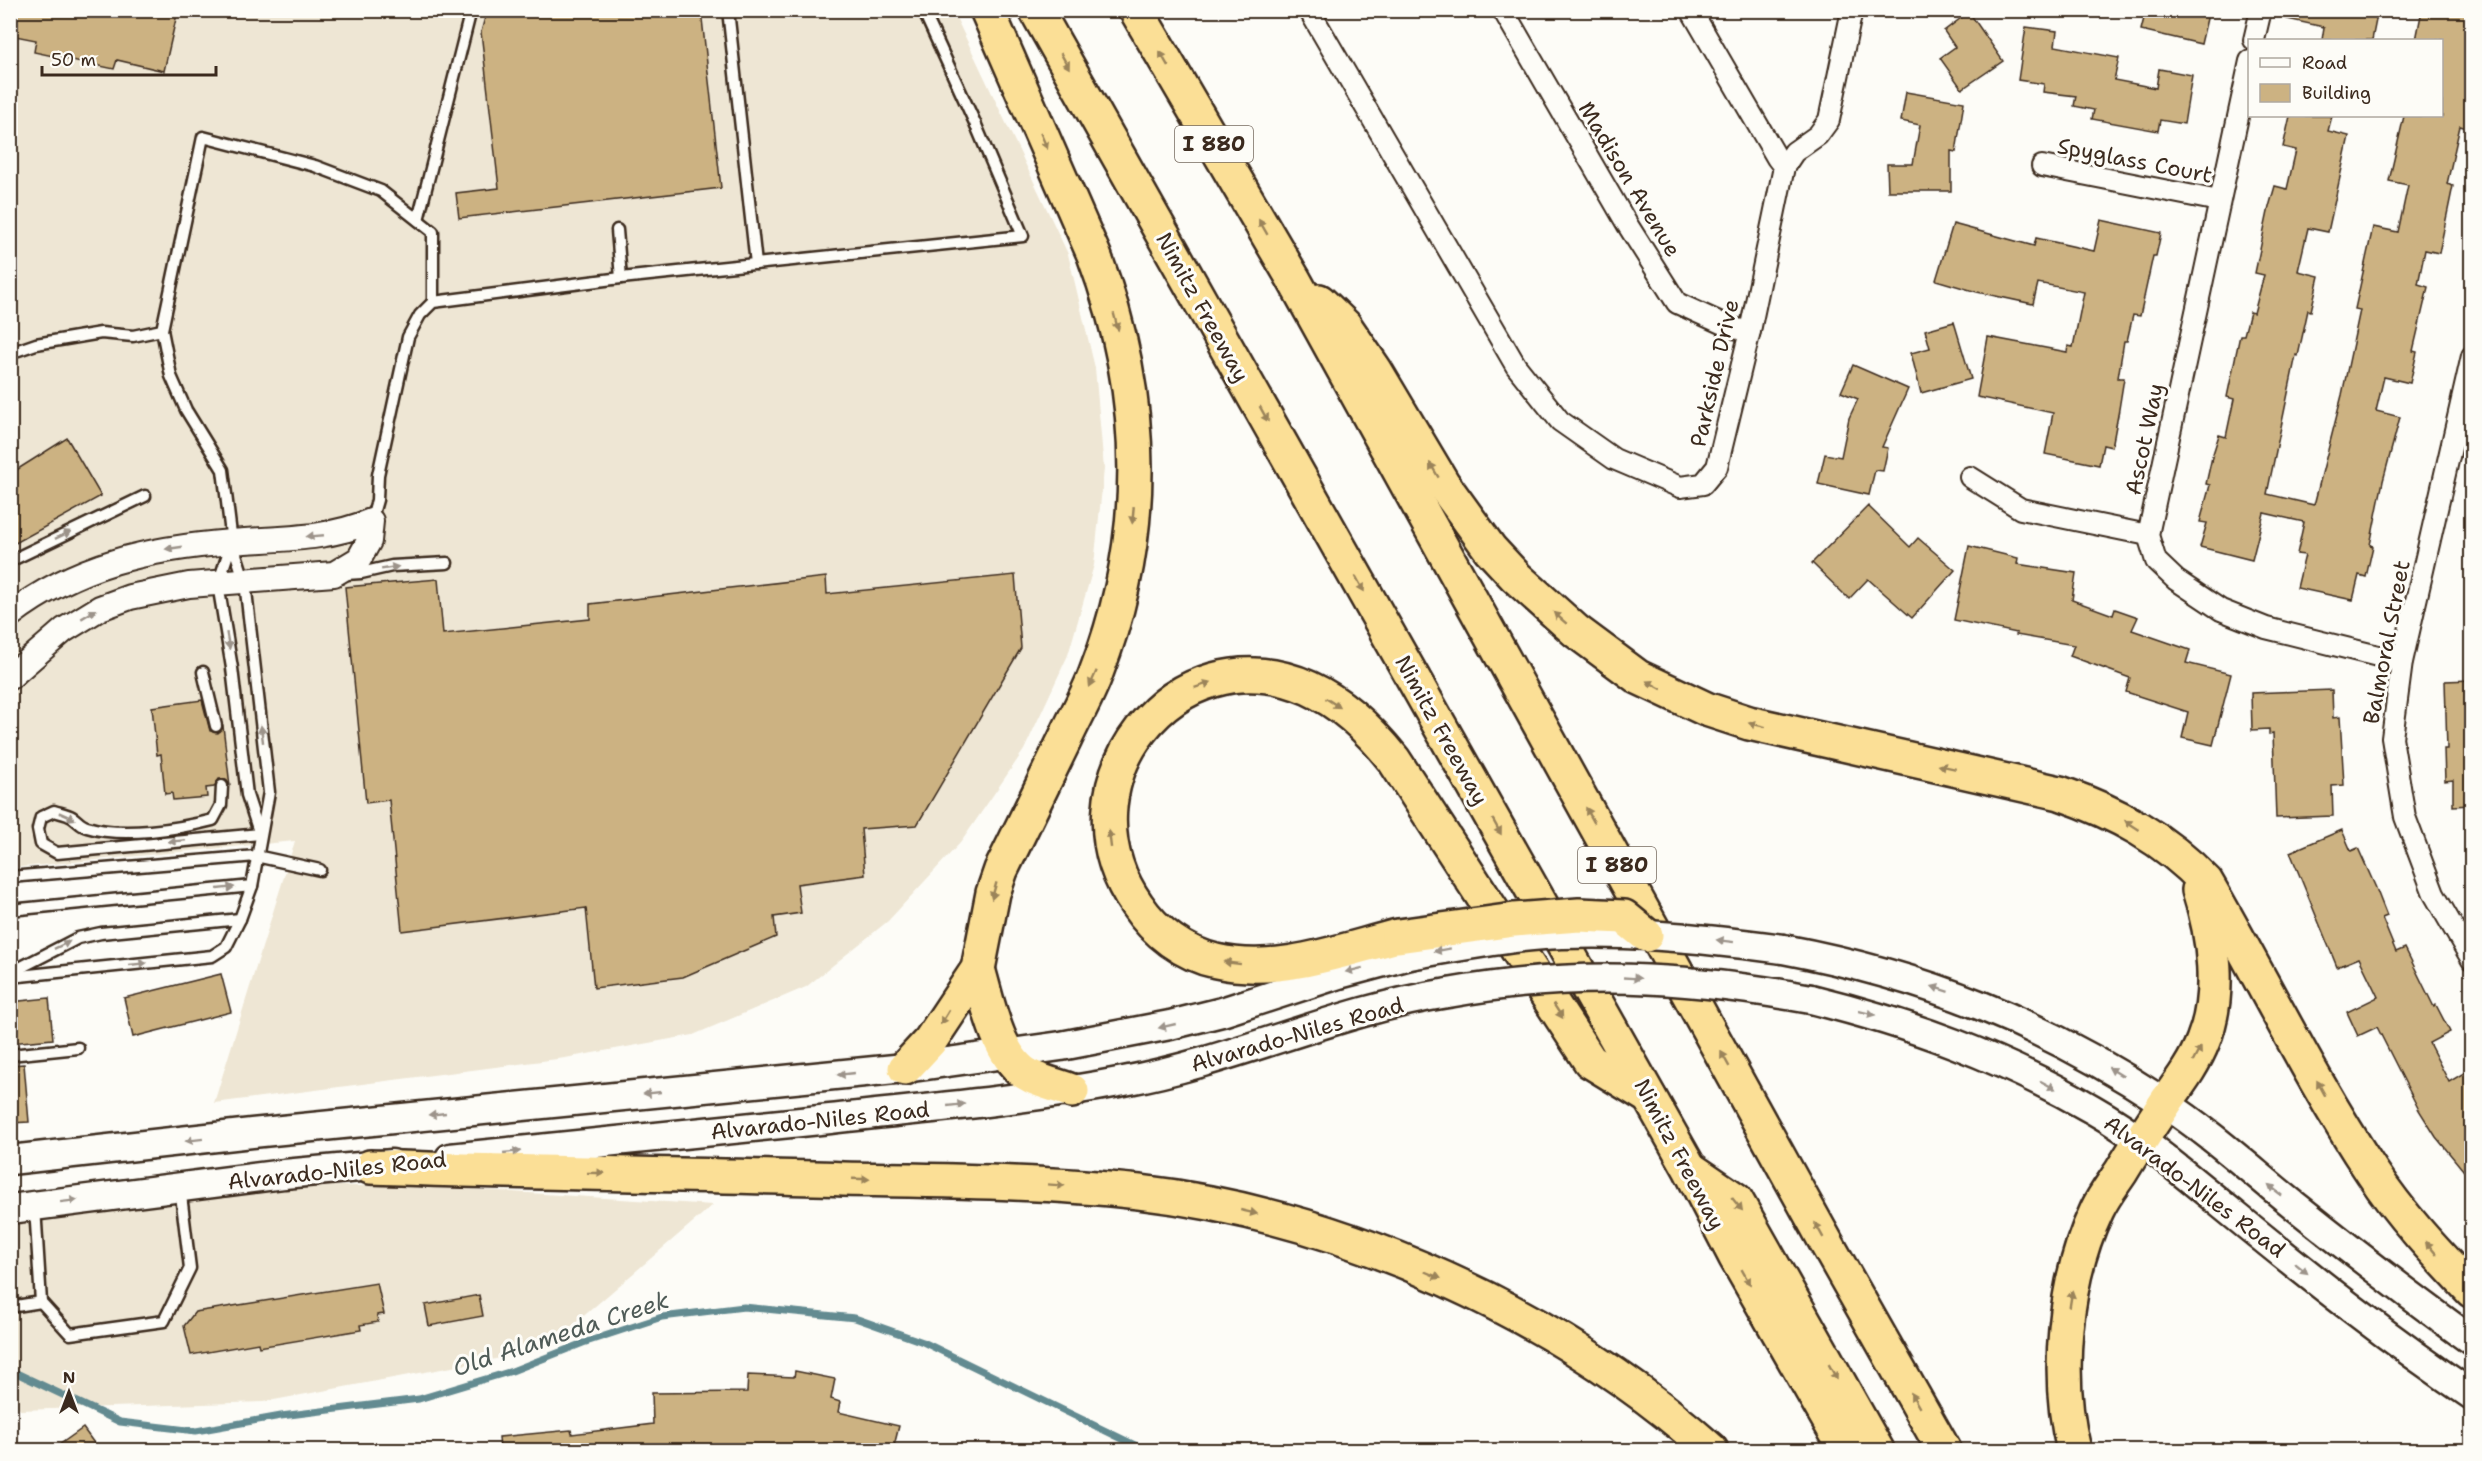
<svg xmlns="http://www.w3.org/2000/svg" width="2482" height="1461" font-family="'Shantell Sans',sans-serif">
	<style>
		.built { fill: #eee6d4 }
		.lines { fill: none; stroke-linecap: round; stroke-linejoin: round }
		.stream { stroke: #648b91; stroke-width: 7 }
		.building { fill: #ccb282; stroke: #3b2a1e; stroke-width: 1.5 }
		.service-casing { stroke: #3b2a1e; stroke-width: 15 }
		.minor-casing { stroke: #3b2a1e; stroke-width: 24 }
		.tertiary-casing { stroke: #3b2a1e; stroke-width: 28 }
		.secondary-casing { stroke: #3b2a1e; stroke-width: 33 }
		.motorway-casing { stroke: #3b2a1e; stroke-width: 38 }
		.service { stroke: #fdfcf7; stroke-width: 10 }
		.minor { stroke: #fdfcf7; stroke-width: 20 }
		.tertiary { stroke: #fdfcf7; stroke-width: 24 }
		.secondary { stroke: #fdfcf7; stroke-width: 28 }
		.motorway { stroke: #fbdf96; stroke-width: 33 }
		.secondary-bridge-casing { stroke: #3b2a1e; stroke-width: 33; stroke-linecap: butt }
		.motorway-bridge-casing { stroke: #3b2a1e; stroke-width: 38; stroke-linecap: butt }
		.secondary-bridge { stroke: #fdfcf7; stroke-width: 28 }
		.motorway-bridge { stroke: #fbdf96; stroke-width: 33 }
		.oneway { fill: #9b845a }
		.oneway2 { fill: #9c938a }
		.labels { text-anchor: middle; stroke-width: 6; stroke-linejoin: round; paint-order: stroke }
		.shield { fill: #fdfcf7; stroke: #75695f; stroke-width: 1.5 }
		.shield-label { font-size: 21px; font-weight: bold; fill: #3b2a1e }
		.street-label { font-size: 22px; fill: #3b2a1e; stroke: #fdfcf7 }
		.water-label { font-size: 24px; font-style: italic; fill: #4f5b57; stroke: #fdfcf7 }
	</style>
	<rect width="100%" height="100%" fill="#fdfcf7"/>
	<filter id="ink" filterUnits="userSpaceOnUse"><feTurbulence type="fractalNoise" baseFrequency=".0167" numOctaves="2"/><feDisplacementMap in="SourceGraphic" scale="12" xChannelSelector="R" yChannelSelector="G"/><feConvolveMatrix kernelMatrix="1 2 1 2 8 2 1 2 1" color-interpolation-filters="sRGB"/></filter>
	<g filter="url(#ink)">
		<!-- built -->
		<g class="built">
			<polygon points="11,11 953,11 1068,254 1095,368 1104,469 1094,565 1068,655 1024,750 961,842 888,921 806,987 693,1035 565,1058 214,1103 295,841 11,868"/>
			<polygon points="303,1186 422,1186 713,1205 544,1350 263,1402 20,1410 10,1393 10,1212"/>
		</g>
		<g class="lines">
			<!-- stream -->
			<polyline class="stream" points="10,1370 120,1422 196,1431 281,1416 419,1399 512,1371 583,1343 662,1317 744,1307 855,1318 923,1342 1145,1450"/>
		</g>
		<!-- building -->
		<g class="building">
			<polygon points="10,10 178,10 164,71 117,60 114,69 34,52 36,40 10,35"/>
			<polygon points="487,10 701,10 721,188 459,218 456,193 499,188 481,32"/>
			<polygon points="2146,10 2209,10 2201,44 2141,30"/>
			<polygon points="2288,10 2378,10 2372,40 2322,40 2324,27 2287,19"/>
			<polygon points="2422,10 2472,10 2472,109 2467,128 2460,126 2447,184 2453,186 2439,253 2425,250 2418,284 2428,287 2413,351 2417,352 2410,383 2384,377 2376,411 2400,417 2383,481 2370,545 2373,546 2366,577 2359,575 2353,600 2297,588 2305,555 2297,554 2304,522 2264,513 2252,560 2200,547 2207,523 2200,522 2210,485 2206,484 2212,457 2219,435 2226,437 2234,399 2227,397 2240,335 2244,335 2250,312 2254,313 2264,275 2255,273 2269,207 2275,186 2287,189 2296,150 2283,147 2290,116 2332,116 2328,131 2349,136 2328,232 2308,228 2298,271 2319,276 2311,311 2308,310 2298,356 2296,355 2267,494 2314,505 2342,395 2360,310 2355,309 2373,227 2398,232 2408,185 2389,181 2404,116 2442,116 2442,40 2416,40"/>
			<polygon points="1969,12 2003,61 1962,89 1940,58 1955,47 1944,31"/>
			<polygon points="2026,27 2057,31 2055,46 2119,58 2114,80 2156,88 2159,69 2192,75 2184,124 2160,120 2158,131 2092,119 2094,110 2074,106 2076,96 2043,92 2044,84 2018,80"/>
			<polygon points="1906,92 1964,102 1956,152 1951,151 1951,191 1888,191 1887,164 1913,164 1920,125 1901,121"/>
			<polygon points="2101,220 2161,233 2156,256 2153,256 2140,316 2133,315 2127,341 2124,341 2118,378 2124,378 2118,415 2112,447 2103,445 2099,465 2045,454 2053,413 1977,397 1988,337 2067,352 2068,346 2073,347 2084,292 2038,283 2033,304 1977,292 1936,280 1953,224 2034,246 2036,238 2094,251"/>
			<polygon points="1954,322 1971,379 1921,393 1911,353 1930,348 1925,330"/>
			<polygon points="1853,365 1908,389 1882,447 1888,448 1883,471 1875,470 1869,495 1818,484 1825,454 1841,457 1849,418 1858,399 1841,392"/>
			<polygon points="67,438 101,496 10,546 10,474"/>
			<polygon points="1868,506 1910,547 1918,538 1955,570 1912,618 1868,579 1849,599 1812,563"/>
			<polygon points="1969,546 2018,558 2017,564 2076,573 2072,600 2113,615 2115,609 2138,617 2132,630 2190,650 2186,663 2231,674 2213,745 2182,738 2188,712 2126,692 2130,678 2070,656 2074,645 2016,635 2017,633 1954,620"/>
			<polygon points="1015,575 1021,648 917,825 861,829 865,875 797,884 801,913 774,917 776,937 683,977 594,988 586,908 402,931 389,800 366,803 345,587 438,579 443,634 590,619 590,604 826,577 827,594"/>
			<polygon points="2472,680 2472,805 2453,806 2453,780 2445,781 2444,749 2447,749 2445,681"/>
			<polygon points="2332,690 2333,718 2340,717 2344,785 2332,786 2333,816 2276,818 2273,733 2269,734 2269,729 2252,730 2251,693"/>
			<polygon points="202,700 210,731 218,733 223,726 230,786 226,779 219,779 214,787 206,788 207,797 173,800 172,793 165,794 161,754 157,755 152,707"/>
			<polygon points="2342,830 2351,851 2358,848 2376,888 2387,916 2382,918 2396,952 2405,948 2434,1007 2436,1005 2450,1032 2429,1043 2449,1082 2472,1068 2472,1181 2436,1137 2419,1110 2377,1027 2358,1036 2347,1012 2378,997 2359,958 2337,967 2290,852"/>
			<polygon points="221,974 231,1012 133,1037 124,998"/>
			<polygon points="49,998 53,1039 10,1043 10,1002"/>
			<polygon points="24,1064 29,1122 10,1123 10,1065"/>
			<polygon points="377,1283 384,1314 377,1315 378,1322 360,1325 361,1330 259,1347 258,1343 191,1355 184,1326 195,1312"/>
			<polygon points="479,1295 483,1316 429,1326 425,1305"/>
			<polygon points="795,1371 835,1379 831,1399 840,1402 838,1412 899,1426 893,1450 792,1450 770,1445 770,1450 500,1450 499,1437 571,1430 572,1434 653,1424 652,1393 747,1392 748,1375 794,1377"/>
			<polygon points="83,1428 99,1450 52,1450"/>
		</g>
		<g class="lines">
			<defs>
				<g id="service">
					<polyline points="728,10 756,264"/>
					<polyline points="418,220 471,10"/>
					<polyline points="617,230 621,278"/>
					<polyline points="10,353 36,344 101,333 133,336 162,330"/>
					<polyline points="371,521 377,500 378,475 408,337 420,315 433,302 621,278 1023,236 975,123 923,10"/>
					<polyline points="232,542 218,584 232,668 247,795 259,832"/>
					<polyline points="10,561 145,496"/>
					<polyline points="346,574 361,573 392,566 447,563"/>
					<polyline points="203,672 216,726"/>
					<path d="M 222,786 L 221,805 L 213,820 C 178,829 122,838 87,827 C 81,826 77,820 72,817 C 67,814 60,813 54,811 L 41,817 L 38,829 L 41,844 L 57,853 L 260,834"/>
					<polyline points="10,877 256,856 320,870"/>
					<polyline points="10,910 252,886"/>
					<polyline points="10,973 78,938 101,933 240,919"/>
					<polyline points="10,977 212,956 226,947 240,919 252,886 269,792 245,582 232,542 223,470 186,410 171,376 162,330 203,137 315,166 381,191 433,232 433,302"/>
					<polyline points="10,1055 78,1048"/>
					<polyline points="41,1302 70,1334 164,1321 190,1268 180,1187"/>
					<polyline points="10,1307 41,1302 35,1207"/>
				</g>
				<g id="minor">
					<polyline points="1309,10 1516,366 1560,421 1614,459 1680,487 1703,484 1717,467 1750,331 1784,167 1794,152 1818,135 1829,120 1852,10"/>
					<polyline points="1503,10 1627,224 1677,303 1732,328 1750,331"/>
					<polyline points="1691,10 1777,158 1784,167"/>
					<polyline points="2254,40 2261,10"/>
					<polyline points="2250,61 2148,535 2156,561 2176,580 2221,610 2266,628 2402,662"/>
					<polyline points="2042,166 2219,201"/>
					<polyline points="2472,356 2402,662 2392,738 2405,817 2434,894 2472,960"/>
					<polyline points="1970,477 2021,509 2148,535"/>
				</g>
				<path id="tertiary" d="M 10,615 C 76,564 151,548 232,542 C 280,538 326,540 371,521 L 369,541 L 359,559 L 334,574 L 189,585 L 130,597 L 100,608 L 64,630 L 10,677"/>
				<g id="secondary">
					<path d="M 1783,949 C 1926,976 2041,1022 2163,1102 C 2211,1133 2254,1173 2299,1209 C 2355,1254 2413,1298 2472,1341"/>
					<path d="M 1811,999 C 1911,1024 2002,1057 2092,1109 C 2145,1139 2190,1179 2237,1217 C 2313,1279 2390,1340 2472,1395"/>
					<path d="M 450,1158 C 577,1145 704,1132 830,1119 C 928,1108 1027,1100 1124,1081 C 1234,1061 1338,1010 1448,993"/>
					<polyline points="10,1160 252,1133 905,1068 1061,1046 1170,1025 1222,1012 1339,974 1410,955"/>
					<polyline points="10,1209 284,1174 392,1164"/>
				</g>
				<g id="motorway">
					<polyline points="1036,10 1690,1169 1735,1256 1846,1450"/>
					<polyline points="1136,10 1293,278 1827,1244 1944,1450"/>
					<path d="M 1319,301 L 1345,326 L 1375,370 L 1443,484 L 1490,549 L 1516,577 L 1576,631 L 1638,677 L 1706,709 L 1749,723 L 2060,793 C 2117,813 2164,838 2206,882 C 2262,978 2310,1079 2372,1172 C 2400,1215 2436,1253 2472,1291"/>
					<path d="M 1398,936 C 1339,951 1278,975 1216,961 C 1184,954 1155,932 1137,905 C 1053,786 1175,628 1309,688 C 1344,704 1371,731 1394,760 L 1590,1061 L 1649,1097"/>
					<path d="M 978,969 C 988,1002 998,1062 1032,1077 C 1045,1083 1059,1086 1072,1091"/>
					<path d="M 905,1068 L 930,1041 L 978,969 L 993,893 L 1001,870 C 1023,826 1044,782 1065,739 C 1075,717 1088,695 1096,673 C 1150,534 1146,393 1094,255 L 987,10"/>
					<path d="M 370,1167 C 528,1173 685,1174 843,1179 C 942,1181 1041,1181 1139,1192 C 1344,1216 1557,1313 1711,1450"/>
					<polyline points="1692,1170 1736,1200 1877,1450"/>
					<path d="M 2074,1450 C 2055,1377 2064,1279 2097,1210 C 2103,1197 2113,1184 2121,1172 C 2136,1147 2152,1123 2168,1099 C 2181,1081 2195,1062 2203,1041 C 2222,995 2214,936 2199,890"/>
				</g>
			</defs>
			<!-- service casing -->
			<use href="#service" class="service-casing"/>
			<!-- minor casing -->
			<use href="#minor" class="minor-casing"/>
			<!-- tertiary casing -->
			<use href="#tertiary" class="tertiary-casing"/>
			<!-- secondary casing -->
			<use href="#secondary" class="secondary-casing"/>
			<!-- motorway casing -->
			<use href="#motorway" class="motorway-casing"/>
			<!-- service -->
			<use href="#service" class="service"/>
			<!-- minor -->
			<use href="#minor" class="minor"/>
			<!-- tertiary -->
			<use href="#tertiary" class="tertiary"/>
			<!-- secondary -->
			<use href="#secondary" class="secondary"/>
			<!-- motorway -->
			<use href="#motorway" class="motorway"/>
			<defs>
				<g id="secondary-bridge">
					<path d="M 1410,955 C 1451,948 1491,940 1532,936 C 1616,929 1700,938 1783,949"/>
					<path d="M 1448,993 C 1576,970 1684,976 1811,999"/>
				</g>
				<polyline id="motorway-bridge" points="1398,936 1514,920 1579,915 1624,917 1646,935"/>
			</defs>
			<!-- secondary-bridge casing -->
			<use href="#secondary-bridge" class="secondary-bridge-casing"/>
			<!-- motorway-bridge casing -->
			<use href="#motorway-bridge" class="motorway-bridge-casing"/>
			<!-- secondary-bridge -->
			<use href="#secondary-bridge" class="secondary-bridge"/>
			<!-- motorway-bridge -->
			<use href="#motorway-bridge" class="motorway-bridge"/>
		</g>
		<!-- one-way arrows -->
		<defs><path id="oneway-solid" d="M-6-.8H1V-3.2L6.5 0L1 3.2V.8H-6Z" transform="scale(1.5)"/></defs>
		<g class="oneway">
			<use href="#oneway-solid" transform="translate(1164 59) rotate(-120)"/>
			<use href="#oneway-solid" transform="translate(1065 61) rotate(61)"/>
			<use href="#oneway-solid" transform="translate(1044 141) rotate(66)"/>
			<use href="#oneway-solid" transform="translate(1263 227) rotate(-120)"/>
			<use href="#oneway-solid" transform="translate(1116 322) rotate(75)"/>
			<use href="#oneway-solid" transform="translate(1264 414) rotate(61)"/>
			<use href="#oneway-solid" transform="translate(1434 470) rotate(-121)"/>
			<use href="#oneway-solid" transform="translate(1133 515) rotate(95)"/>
			<use href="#oneway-solid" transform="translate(1360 584) rotate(61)"/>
			<use href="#oneway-solid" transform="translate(1560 618) rotate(-139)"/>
			<use href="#oneway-solid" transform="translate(1093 679) rotate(114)"/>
			<use href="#oneway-solid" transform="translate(1203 685) rotate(-19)"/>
			<use href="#oneway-solid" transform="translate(1654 685) rotate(-152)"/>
			<use href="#oneway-solid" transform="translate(1333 703) rotate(33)"/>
			<use href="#oneway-solid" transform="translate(1757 725) rotate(-166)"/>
			<use href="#oneway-solid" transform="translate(1947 767) rotate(-168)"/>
			<use href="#oneway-solid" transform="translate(1590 815) rotate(-119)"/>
			<use href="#oneway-solid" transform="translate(2132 825) rotate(-147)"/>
			<use href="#oneway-solid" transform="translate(1497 827) rotate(61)"/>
			<use href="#oneway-solid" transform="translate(1110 839) rotate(-97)"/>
			<use href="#oneway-solid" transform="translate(994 891) rotate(106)"/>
			<use href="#oneway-solid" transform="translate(1232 963) rotate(-173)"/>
			<use href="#oneway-solid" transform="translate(1558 1011) rotate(57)"/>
			<use href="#oneway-solid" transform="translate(945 1017) rotate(121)"/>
			<use href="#oneway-solid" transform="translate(2197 1054) rotate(-62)"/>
			<use href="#oneway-solid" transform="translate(1725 1059) rotate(-119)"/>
			<use href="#oneway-solid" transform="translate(2321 1088) rotate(-119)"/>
			<use href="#oneway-solid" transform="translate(596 1173) rotate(1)"/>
			<use href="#oneway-solid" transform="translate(861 1179) rotate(2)"/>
			<use href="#oneway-solid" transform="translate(1056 1185) rotate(4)"/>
			<use href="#oneway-solid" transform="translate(1737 1204) rotate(51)"/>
			<use href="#oneway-solid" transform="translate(1249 1212) rotate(13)"/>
			<use href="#oneway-solid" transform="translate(1819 1230) rotate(-119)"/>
			<use href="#oneway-solid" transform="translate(2431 1248) rotate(-130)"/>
			<use href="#oneway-solid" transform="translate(1433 1275) rotate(23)"/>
			<use href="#oneway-solid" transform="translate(1746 1277) rotate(60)"/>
			<use href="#oneway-solid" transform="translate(2071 1299) rotate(-81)"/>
			<use href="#oneway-solid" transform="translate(1833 1372) rotate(61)"/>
			<use href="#oneway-solid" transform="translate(1915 1400) rotate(-120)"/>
		</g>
		<g class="oneway2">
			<use href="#oneway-solid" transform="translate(63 535) rotate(-26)"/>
			<use href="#oneway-solid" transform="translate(315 536) rotate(175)"/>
			<use href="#oneway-solid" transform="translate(174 548) rotate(172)"/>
			<use href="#oneway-solid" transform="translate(390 568) rotate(-9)"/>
			<use href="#oneway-solid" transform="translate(89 614) rotate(-31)"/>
			<use href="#oneway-solid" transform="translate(228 641) rotate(80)"/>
			<use href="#oneway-solid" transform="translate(262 734) rotate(-97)"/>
			<use href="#oneway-solid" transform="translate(67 816) rotate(24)"/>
			<use href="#oneway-solid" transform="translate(177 841) rotate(175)"/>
			<use href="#oneway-solid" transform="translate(226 888) rotate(-6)"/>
			<use href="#oneway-solid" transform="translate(1725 941) rotate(-173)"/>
			<use href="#oneway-solid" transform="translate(62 945) rotate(-26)"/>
			<use href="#oneway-solid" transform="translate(1442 950) rotate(170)"/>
			<use href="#oneway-solid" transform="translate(138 964) rotate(-6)"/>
			<use href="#oneway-solid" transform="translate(1354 970) rotate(166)"/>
			<use href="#oneway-solid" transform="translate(1632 978) rotate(3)"/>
			<use href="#oneway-solid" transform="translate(1940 989) rotate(-162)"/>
			<use href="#oneway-solid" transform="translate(1867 1013) rotate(14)"/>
			<use href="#oneway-solid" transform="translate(1167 1026) rotate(167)"/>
			<use href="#oneway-solid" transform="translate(2116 1072) rotate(-148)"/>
			<use href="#oneway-solid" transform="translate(846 1074) rotate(174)"/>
			<use href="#oneway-solid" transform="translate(2048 1085) rotate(28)"/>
			<use href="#oneway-solid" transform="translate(652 1093) rotate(174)"/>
			<use href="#oneway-solid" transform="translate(956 1105) rotate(-6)"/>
			<use href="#oneway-solid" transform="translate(437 1114) rotate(174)"/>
			<use href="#oneway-solid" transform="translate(194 1140) rotate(173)"/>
			<use href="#oneway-solid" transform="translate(512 1152) rotate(-6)"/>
			<use href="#oneway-solid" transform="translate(2275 1190) rotate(-141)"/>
			<use href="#oneway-solid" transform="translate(69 1201) rotate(-7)"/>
			<use href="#oneway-solid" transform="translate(2301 1268) rotate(39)"/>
		</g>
	</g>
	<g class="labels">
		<!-- shield labels -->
		<g class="shield">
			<rect x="1175" y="126" width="78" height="36" rx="4.5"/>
			<rect x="1578" y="847" width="78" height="36" rx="4.5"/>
		</g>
		<g class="shield-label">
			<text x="1214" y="151">I 880</text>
			<text x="1617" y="872">I 880</text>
		</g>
		<!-- street labels -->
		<g class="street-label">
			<text transform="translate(2135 160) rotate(11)" y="8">Spyglass Court</text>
			<text transform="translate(1630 179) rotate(59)" y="8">Madison Avenue</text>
			<text transform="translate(1203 307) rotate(61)" y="8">Nimitz Freeway</text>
			<text transform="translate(1714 373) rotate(-77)" y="8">Parkside Drive</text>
			<text transform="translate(2144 439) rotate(-78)" y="8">Ascot Way</text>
			<text transform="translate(2386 642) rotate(-79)" y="8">Balmoral Street</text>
			<text transform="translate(1442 730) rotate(61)" y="8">Nimitz Freeway</text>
			<text transform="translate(1297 1034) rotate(-16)" y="8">Alvarado-Niles Road</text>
			<text transform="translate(820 1120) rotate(-6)" y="8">Alvarado-Niles Road</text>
			<text transform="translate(1680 1154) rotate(62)" y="8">Nimitz Freeway</text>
			<text transform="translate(337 1170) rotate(-6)" y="8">Alvarado-Niles Road</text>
			<text transform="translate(2195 1186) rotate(37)" y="8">Alvarado-Niles Road</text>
		</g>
		<!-- water labels -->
		<g class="water-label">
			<text transform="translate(561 1334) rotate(-18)" y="8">Old Alameda Creek</text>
		</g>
	</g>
	<!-- margin -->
	<rect width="2482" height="1461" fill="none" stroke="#fdfcf7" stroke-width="36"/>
	<rect x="18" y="18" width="2446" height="1425" fill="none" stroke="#3b2a1e" stroke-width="2" filter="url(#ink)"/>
	<!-- legend -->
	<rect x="2248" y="39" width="195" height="78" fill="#fdfcf7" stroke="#afa8a0" stroke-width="1.5"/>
	<rect x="2260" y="58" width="30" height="9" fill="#fdfcf7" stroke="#afa8a0" stroke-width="1.5"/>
	<text x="2302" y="69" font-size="18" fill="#3b2a1e">Road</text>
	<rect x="2260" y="84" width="30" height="18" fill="#ccb282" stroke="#afa8a0" stroke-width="1.5"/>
	<text x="2302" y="99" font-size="18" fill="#3b2a1e">Building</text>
	<!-- north arrow -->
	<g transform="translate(69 1392)" stroke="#fdfcf7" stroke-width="4.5" paint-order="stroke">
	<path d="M0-4.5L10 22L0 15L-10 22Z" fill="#3b2a1e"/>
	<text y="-9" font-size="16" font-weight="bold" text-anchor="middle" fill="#3b2a1e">N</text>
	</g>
	<!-- scale -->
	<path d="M42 66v9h174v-9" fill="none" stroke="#3b2a1e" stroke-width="3"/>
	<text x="51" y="66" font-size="18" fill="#3b2a1e" stroke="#fdfcf7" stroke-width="4.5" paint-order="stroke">50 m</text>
</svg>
